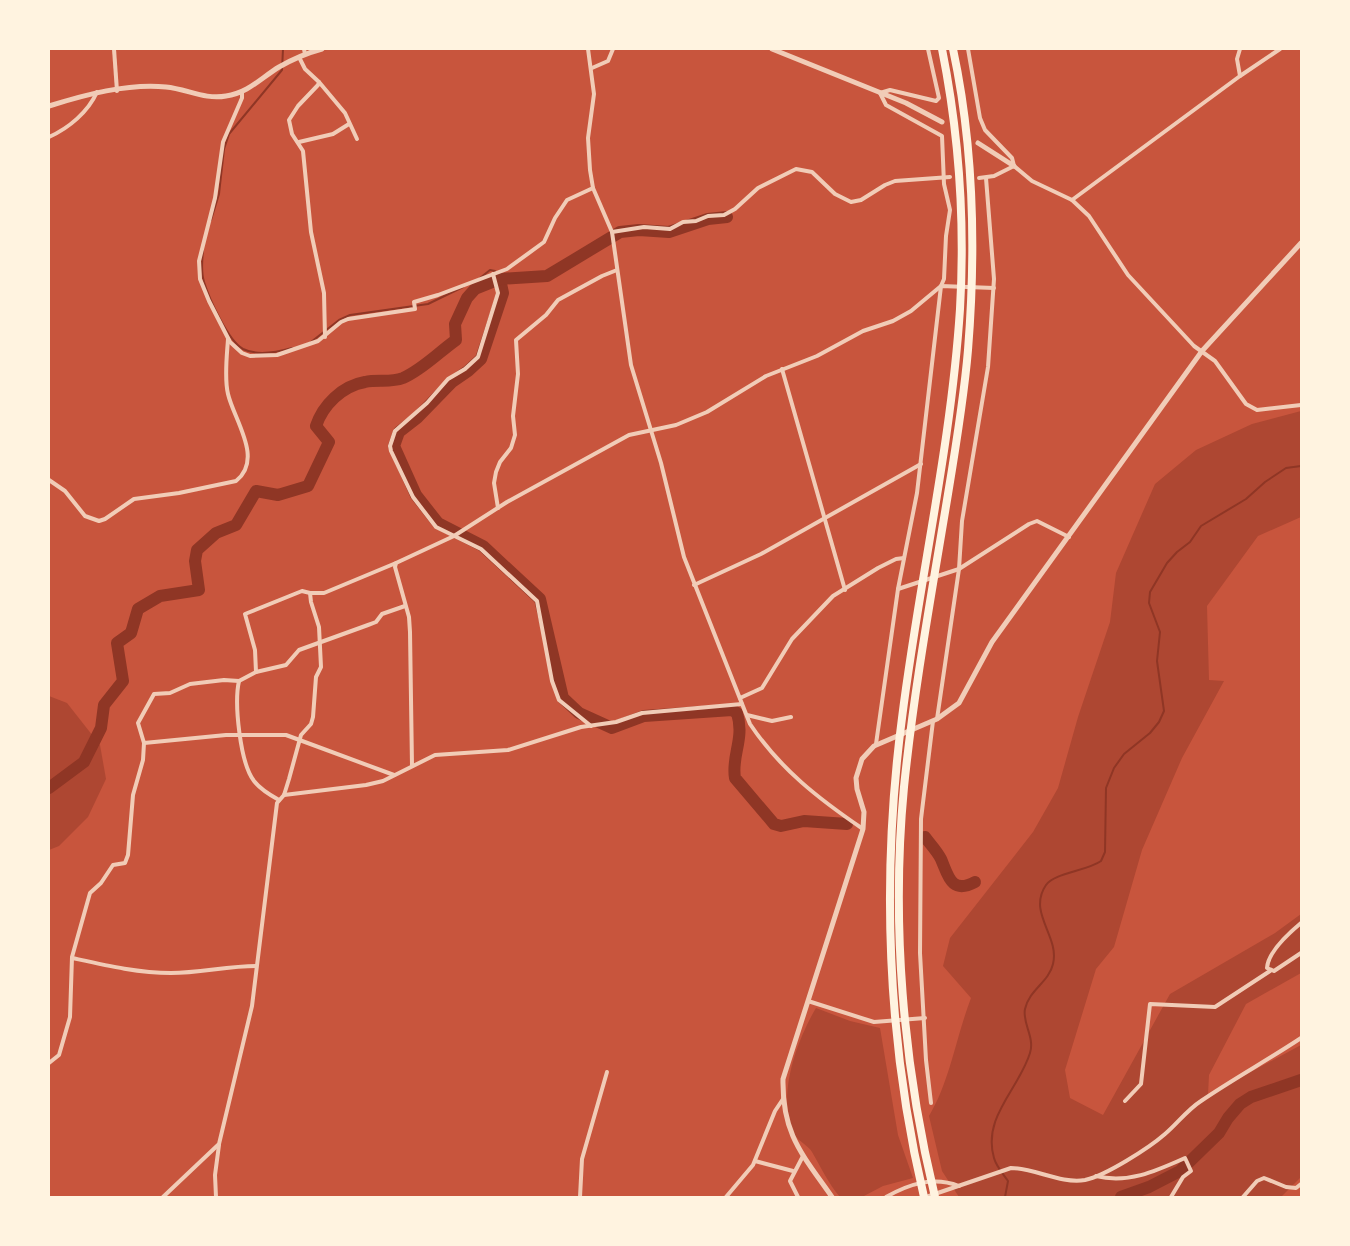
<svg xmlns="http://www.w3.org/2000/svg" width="1350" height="1246" font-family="'Noto Sans',sans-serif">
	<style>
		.green { fill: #ae4732 }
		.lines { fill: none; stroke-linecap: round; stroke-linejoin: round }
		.stream { stroke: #8f3625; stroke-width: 2 }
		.river { stroke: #8f3625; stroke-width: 12 }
		.minor { stroke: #f1ccb7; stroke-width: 4 }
		.tertiary { stroke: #f1ccb7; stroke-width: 5 }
		.motorway { stroke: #fff3e0; stroke-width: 8 }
	</style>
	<rect width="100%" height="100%" fill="#c8553d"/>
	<!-- green -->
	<g class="green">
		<path d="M 1301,411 L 1301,517 L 1258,536 L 1207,606 L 1209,680 L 1224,681 L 1182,758 L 1142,850 L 1114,947 L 1096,969 L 1065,1070 L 1070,1098 L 1103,1115 L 1170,994 L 1275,933 L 1301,914 L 1301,973 L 1246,1004 L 1209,1075 L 1208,1095 L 1301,1045 L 1301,1177 L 1281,1197 L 959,1197 L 942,1171 L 929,1116 C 950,1081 956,1037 971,998 L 943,966 L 950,938 L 1033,832 L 1058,788 L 1078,717 L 1110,622 L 1116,573 L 1155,484 L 1196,450 L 1252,424 Z"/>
		<polygon points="49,696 67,703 100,745 106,779 88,817 59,846 49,850"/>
		<path d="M 816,1008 L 850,1021 L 880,1028 L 898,1135 L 913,1178 L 883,1186 L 862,1197 L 840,1197 C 828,1183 821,1167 812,1152 C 808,1145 799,1142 795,1135 C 775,1099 797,1040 816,1008 Z"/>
	</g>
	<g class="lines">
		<!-- stream -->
		<g class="stream">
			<polyline points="211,220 219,194 224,149 229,134 282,70 283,49"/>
			<path d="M 203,251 C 202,260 201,272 204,282 C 209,298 228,341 243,349 C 257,356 278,352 292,348"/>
			<polyline points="480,278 490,270 495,271 500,279"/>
			<polyline points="311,342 339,320 350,315 428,304 463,287"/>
			<path d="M 1005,1197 L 1008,1181 C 1003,1174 996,1166 994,1158 C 982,1117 1019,1089 1030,1053 C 1035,1037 1022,1023 1025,1009 C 1029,990 1049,982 1053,964 C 1060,936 1027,913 1046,885 C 1054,873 1087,871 1101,861 L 1105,852 L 1106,788 L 1114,768 L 1124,754 L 1150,733 L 1159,722 L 1164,711 L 1157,661 L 1160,632 L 1149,603 L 1150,592 L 1167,563 L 1177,552 L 1190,542 L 1201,526 L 1246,499 L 1265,482 L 1286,468 L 1301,466"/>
		</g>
		<!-- river -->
		<g class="river">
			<path d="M 500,279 L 503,293 L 481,359 L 468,371 L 452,382 L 417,418 L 399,432 L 394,446 L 416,495 L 438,523 L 483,546 L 540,599 L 563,698 L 579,713 L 612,728 L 644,716 L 732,710 L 737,713 C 745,739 731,756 735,778 L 774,824 L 781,826 L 804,821 L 847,824"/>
			<path d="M 49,788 L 84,762 L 101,728 L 104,705 L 123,681 L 117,643 L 131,633 L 138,609 L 160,596 L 199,590 L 195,561 L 197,550 L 216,533 L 236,525 L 256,491 L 278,495 L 308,486 L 329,442 L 316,426 C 323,405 342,386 365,382 C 378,379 390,383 403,378 C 422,370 439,352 456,340 L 455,324 L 467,298 L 475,289 L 500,279 L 547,276 L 620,232 L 639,230 L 669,232 L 708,219 L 727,217"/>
			<path d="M 925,837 C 930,844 937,851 941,859 C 948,875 951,895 975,882"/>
			<polyline points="1121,1197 1149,1187 1180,1171 1219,1133 1228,1118 1240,1104 1251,1097 1301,1080"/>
		</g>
		<!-- minor -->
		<g class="minor">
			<polyline points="114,49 117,91"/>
			<polyline points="304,49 305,54"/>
			<path d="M 588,49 L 594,94 L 588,138 L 590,170 L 593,188 L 612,232 L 631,365 L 661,463 L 684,557 L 750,724 C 780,769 819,799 863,829"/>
			<polyline points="968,49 980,118 985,130 1012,158 1014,166 1032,181 1072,200 1240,76 1237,59 1240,49"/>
			<polyline points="299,57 305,69 319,82 318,85 298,106 289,120 292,134 303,151 311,232 324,293 325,337"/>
			<polyline points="592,68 608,61 613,49"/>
			<polyline points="1240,76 1280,49"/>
			<polyline points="319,82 345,113 357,139"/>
			<polyline points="242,92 242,98 223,142 215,198 199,261 200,279 209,301 230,342 242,353 250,356 277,355 318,341 341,322 348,319 415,309 414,302 438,295 507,269 544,242 555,218 567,200 593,188"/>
			<path d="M 49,137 C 69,128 88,112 97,92"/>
			<polyline points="299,142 333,134 349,124"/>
			<polyline points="979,178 994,176 1014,166"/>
			<polyline points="1072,200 1089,216 1128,275 1194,346 1215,361 1246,404 1257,410 1301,405"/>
			<polyline points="612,232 644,227 670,229 683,222 696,221 708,216 724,215 735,209 758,188 796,169 812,172 835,194 851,202 861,200 885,185 895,181 950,177"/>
			<polyline points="493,274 498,293 478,357 465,369 448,379 427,403 395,431 390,446 391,451 413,497 436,527 481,549 537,601 552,681 559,700 591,726"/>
			<polyline points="782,369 845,590"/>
			<path d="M 49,480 L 65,491 L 85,516 L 99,521 L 105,519 L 134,499 L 179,493 L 236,481 C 264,459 234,420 228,394 C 224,378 227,355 228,339"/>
			<polyline points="498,508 494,483 496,472 500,462 511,448 515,435 513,416 518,374 516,340 546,315 558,300 602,276 617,270"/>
			<polyline points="694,585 761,554 921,464"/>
			<polyline points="898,589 959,569 1029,524 1037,521 1069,537"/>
			<polyline points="310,593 324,593 396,563"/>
			<path d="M 239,681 C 234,703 240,763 254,781 C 260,789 270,795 279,800"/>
			<polyline points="740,698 762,688 792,639 833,596 878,568 896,559 904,558"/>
			<polyline points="747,715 772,721 791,717"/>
			<polyline points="937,719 959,569 962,521 988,367 994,279 986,178"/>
			<polyline points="876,744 898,589 917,493 941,286 944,279 946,236 950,210 944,184 942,136 886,105 880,93 890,90 936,101 939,98 928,49"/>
			<polyline points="412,766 410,632 409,617 395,567 396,563 454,536 507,502 629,435 676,425 707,412 766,376 817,356 863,331 893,321 911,311 941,286 994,288"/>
			<polyline points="394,775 286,735 226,735 144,743 138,723 154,694 170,693 190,684 224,680 239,681 256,672 286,665 299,650 368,625 376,622 382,614 405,606"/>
			<polyline points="284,795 366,785 383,781 435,755 508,750 581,727 616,722 642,713 742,704"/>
			<path d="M 1301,923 C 1289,933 1268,952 1267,968 L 1274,971 L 1301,953"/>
			<path d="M 72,958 C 104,965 138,973 171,973 C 200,973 227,966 256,966"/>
			<polyline points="808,1001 874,1022 925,1018"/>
			<polyline points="49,1063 59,1055 70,1017 72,957 90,893 101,883 113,865 125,863 128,855 133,795 143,760 144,743"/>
			<polyline points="1125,1101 1141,1084 1150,1004 1215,1007 1270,971"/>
			<polyline points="931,1103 926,1060 920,953 921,819 933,721"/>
			<polyline points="755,1161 793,1171"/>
			<path d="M 1096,1176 C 1128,1184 1156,1171 1185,1158 L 1191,1171 L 1183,1177 L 1171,1197"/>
			<polyline points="163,1197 219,1144 252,1006 277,803 284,795 289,779 301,735 311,724 313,717 316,677 321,667 319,627 311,602 310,593 302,591 245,614 255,650 256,672"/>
			<polyline points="216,1197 215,1175 219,1145"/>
			<polyline points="580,1197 582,1159 607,1072"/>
			<polyline points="726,1197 753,1165 775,1111 783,1099"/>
			<polyline points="798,1197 790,1181 803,1156"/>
			<path d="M 886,1197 C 909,1184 933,1176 959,1186"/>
			<path d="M 926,1197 L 1011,1168 C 1035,1168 1060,1184 1085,1180 C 1105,1176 1149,1148 1165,1134 C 1177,1124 1187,1110 1201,1101 C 1233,1079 1268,1060 1301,1038"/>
			<polyline points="1243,1197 1257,1181 1264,1178 1286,1187 1296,1188 1301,1184"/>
		</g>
		<!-- tertiary -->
		<g class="tertiary">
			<polyline points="772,49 906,103 942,122"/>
			<path d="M 49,106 C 84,95 128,83 166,87 C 187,89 205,100 226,96 C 248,93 261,78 279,67 C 293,59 307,53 322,49"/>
			<polyline points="978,143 1014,166"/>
			<path d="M 832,1197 C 802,1154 782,1134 783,1079 L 863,829 L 864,812 L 857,789 L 856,778 L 862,759 L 874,746 L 937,719 L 959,703 L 992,642 L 1202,351 L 1301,243"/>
		</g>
		<!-- motorway -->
		<g class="motorway">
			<path d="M 924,1197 C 887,1041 881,877 902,718 C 919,581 951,447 960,309 C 965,222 959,134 942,49"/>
			<path d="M 935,1197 C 903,1065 891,923 904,787 C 914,689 932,591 948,494 C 956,446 964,398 968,350 C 976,250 974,147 953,49"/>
		</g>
	</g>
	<!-- border -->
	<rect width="1350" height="1246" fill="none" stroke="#fff3e0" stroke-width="100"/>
</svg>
